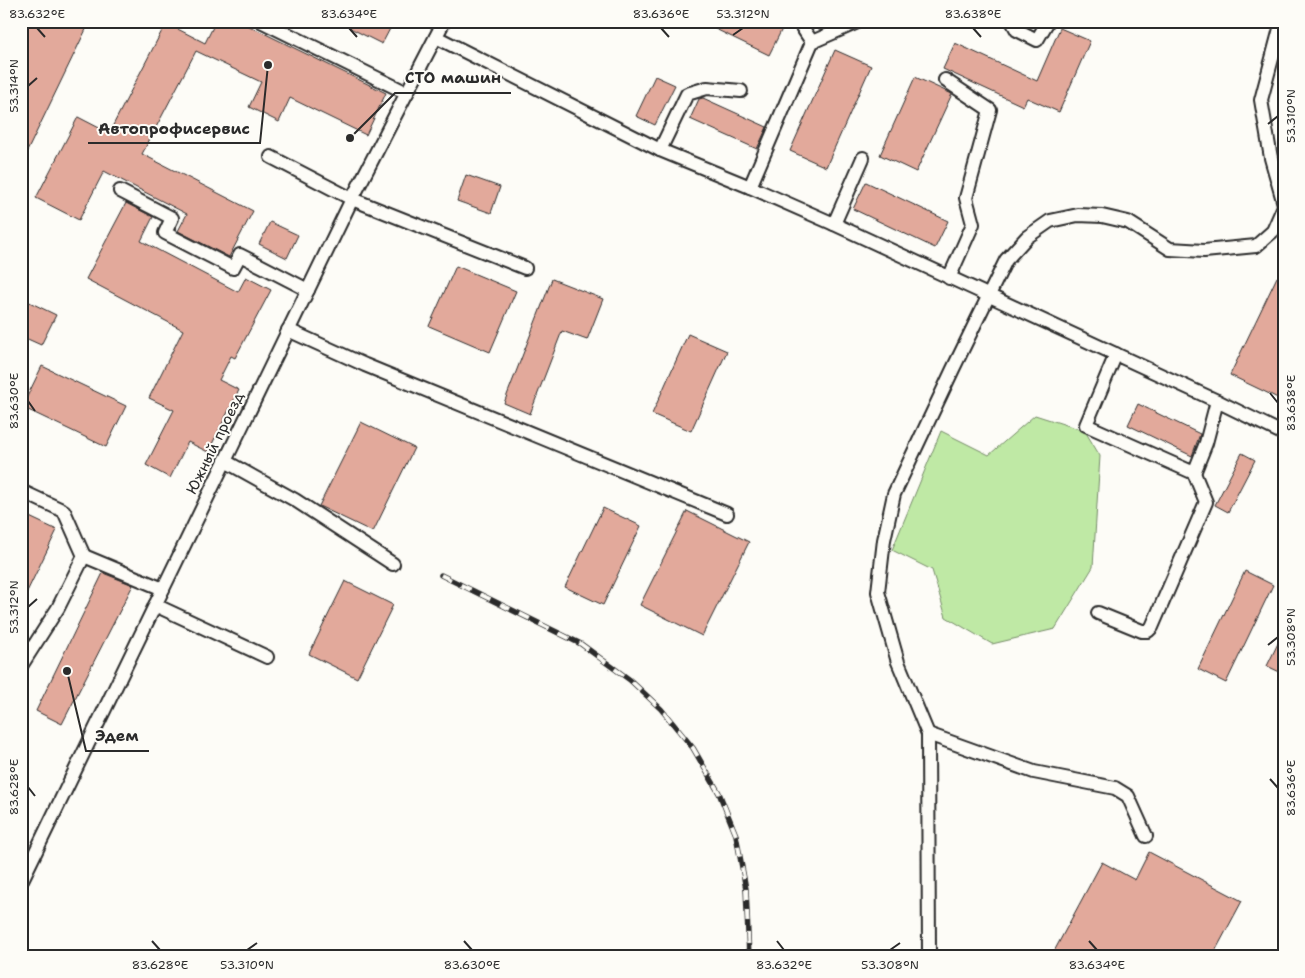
<svg xmlns="http://www.w3.org/2000/svg" width="1305" height="978" font-family="'Shantell Sans',sans-serif">
	<style>
		.green { fill: #bfe9a5; stroke: #758a68 }
		.building { fill: #e2a99b; stroke: #2b2b2b }
		.lines { fill: none; stroke-linecap: round; stroke-linejoin: round }
		.minor-casing { stroke: #2b2b2b; stroke-width: 16 }
		.minor { stroke: #fdfcf7; stroke-width: 12 }
		.rail-casing { stroke: #2b2b2b; stroke-width: 5.5 }
		.rail { stroke: #fdfcf7; stroke-width: 4; stroke-dasharray: 11; stroke-linecap: butt }
		.ticks { fill: none; stroke: #2b2b2b; stroke-width: 2 }
		.labels { text-anchor: middle; stroke-width: 4; stroke-linejoin: round; paint-order: stroke }
		.street-label { font-size: 15px; fill: #2b2b2b; stroke: #fdfcf7 }
		.leader { fill: none; stroke: #2b2b2b; stroke-width: 2 }
		.callout-dot { fill: #2b2b2b; stroke: #fdfcf7; stroke-width: 2 }
		.callout-label { font-size: 16px; text-anchor: middle; font-weight: bold; fill: #2b2b2b; stroke: #fdfcf7; stroke-width: 4; stroke-linejoin: round; paint-order: stroke }
		.neatline { fill: none; stroke: #2b2b2b; stroke-width: 2 }
		.ticks-label { font-size: 12px; text-anchor: middle; fill: #2b2b2b }
	</style>
	<rect width="100%" height="100%" fill="#fdfcf7"/>
	<filter id="ink" filterUnits="userSpaceOnUse"><feTurbulence type="fractalNoise" baseFrequency=".02" numOctaves="2"/><feDisplacementMap in="SourceGraphic" scale="10" xChannelSelector="R" yChannelSelector="G"/><feConvolveMatrix kernelMatrix="1 2 1 2 8 2 1 2 1" color-interpolation-filters="sRGB"/></filter>
	<g filter="url(#ink)">
		<!-- green -->
		<polygon class="green" points="1035,415 1085,431 1100,456 1093,567 1055,629 992,644 946,617 932,570 892,550 941,431 989,455"/>
		<!-- building -->
		<g class="building">
			<polygon points="24,21 90,21 21,164 21,27"/>
			<polygon points="216,21 239,21 386,93 366,135 290,98 279,122 249,107 261,82 196,51 142,154 253,211 229,257 178,231 187,214 104,171 79,220 36,198 78,117 109,133 166,23 205,43"/>
			<polygon points="353,21 394,21 382,44 350,28"/>
			<polygon points="699,21 786,21 769,55"/>
			<polygon points="1060,28 1090,41 1059,112 1027,98 1023,106 943,69 955,43 1037,81"/>
			<polygon points="835,50 871,66 826,167 790,151"/>
			<polygon points="655,76 675,85 655,125 636,116"/>
			<polygon points="915,77 952,94 916,172 880,155"/>
			<polygon points="703,98 767,127 757,149 690,119 699,99"/>
			<polygon points="466,175 500,187 491,213 457,201"/>
			<polygon points="866,182 948,221 935,248 853,209"/>
			<polygon points="126,203 153,217 141,241 238,292 246,277 271,290 235,358 231,356 219,380 239,390 208,452 188,442 170,478 146,465 174,410 149,398 183,330 86,279"/>
			<polygon points="270,222 298,235 287,258 259,244"/>
			<polygon points="456,266 516,291 490,352 429,326"/>
			<polygon points="1277,277 1284,280 1284,401 1230,375"/>
			<polygon points="552,279 603,299 587,340 562,331 530,414 504,403"/>
			<polygon points="21,298 56,315 41,345 21,336"/>
			<polygon points="688,334 727,351 691,431 652,414"/>
			<polygon points="42,366 126,406 106,447 22,407"/>
			<polygon points="1138,404 1200,434 1192,456 1128,425"/>
			<polygon points="361,422 414,448 373,532 319,506"/>
			<polygon points="1242,453 1255,460 1228,512 1215,505"/>
			<polygon points="603,508 641,526 603,605 565,587"/>
			<polygon points="687,511 749,542 702,636 640,605"/>
			<polygon points="21,513 57,530 21,604"/>
			<polygon points="1245,571 1273,585 1226,683 1198,669"/>
			<polygon points="103,573 133,585 62,724 36,711"/>
			<polygon points="345,581 393,605 357,678 309,654"/>
			<polygon points="1284,631 1284,674 1267,666"/>
			<polygon points="1149,852 1242,901 1212,957 1051,957 1102,862 1135,880"/>
		</g>
		<g class="lines">
			<defs>
				<g id="minor">
					<polyline points="261,21 407,93"/>
					<polyline points="798,21 812,42"/>
					<polyline points="1012,21 1017,30 1037,40 1048,21"/>
					<polyline points="1282,21 1261,100 1271,158 1284,204"/>
					<polyline points="436,37 660,150 750,187 834,224 1217,401 1284,434"/>
					<polyline points="945,80 990,110 966,198 973,224 949,278"/>
					<polyline points="660,150 687,94 707,88 741,91"/>
					<polyline points="271,157 352,199 525,268"/>
					<polyline points="750,187 812,42 860,21"/>
					<polyline points="120,191 172,218 165,233 233,268 240,255 308,290"/>
					<polyline points="834,224 863,158"/>
					<polyline points="288,330 365,365 727,514"/>
					<polyline points="1116,354 1086,425 1194,473 1206,443 1217,401"/>
					<polyline points="225,461 295,500 393,564"/>
					<polyline points="21,491 64,511 84,556"/>
					<polyline points="155,605 267,657"/>
					<polyline points="1098,613 1142,631 1148,631 1152,627 1206,502 1194,473"/>
					<polyline points="21,666 58,608 84,556 163,589"/>
					<polyline points="928,734 1034,772 1115,788 1128,796 1146,836"/>
					<polyline points="21,882 352,199 444,21"/>
					<polyline points="931,957 929,953 928,734 898,662 878,592 884,540 894,494 953,369 1006,260 1027,237 1050,221 1078,215 1102,216 1128,222 1170,249 1204,251 1256,246 1273,231 1284,206"/>
				</g>
			</defs>
			<!-- minor casing -->
			<use href="#minor" class="minor-casing"/>
			<!-- minor -->
			<use href="#minor" class="minor"/>
			<defs>
				<polyline id="rail" points="441,575 581,644 630,680 661,709 693,748 719,793 736,835 746,889 749,957"/>
			</defs>
			<!-- rail casing -->
			<use href="#rail" class="rail-casing"/>
			<!-- rail -->
			<use href="#rail" class="rail"/>
		</g>
	</g>
	<!-- ticks -->
	<path class="ticks" d="M 37,28 L 45,37M 349,28 L 357,37M 661,28 L 669,37M 973,28 L 981,37M 733,35 L 743,28M 28,86 L 37,78M 1268,124 L 1278,116M 1270,393 L 1278,403M 28,401 L 35,411M 28,607 L 37,599M 1268,645 L 1278,637M 1270,779 L 1278,788M 28,787 L 35,796M 152,941 L 160,950M 464,941 L 472,950M 777,941 L 784,950M 1089,941 L 1097,950M 247,950 L 257,943M 890,950 L 900,943"/>
	<g class="labels">
		<!-- street labels -->
		<g class="street-label">
			<text transform="translate(215 443) rotate(-64)" y="5">Южный проезд</text>
		</g>
	</g>
	<!-- callouts -->
	<path class="leader" d="M350 138L395 93H511M268 65L260 143H88M67 671L86 751H149"/>
	<g class="callout-dot">
		<circle cx="350" cy="138" r="5"/>
		<circle cx="268" cy="65" r="5"/>
		<circle cx="67" cy="671" r="5"/>
	</g>
	<g class="callout-label">
		<text x="453" y="83">СТО машин</text>
		<text x="174" y="134">Автопрофисервис</text>
		<text x="117" y="741">Эдем</text>
	</g>
	<!-- margin -->
	<rect width="1305" height="978" fill="none" stroke="#fdfcf7" stroke-width="55"/>
	<rect x="28" y="28" width="1250" height="922" class="neatline"/>
	<g class="ticks-label">
		<text x="37" y="18">83.632°E</text>
		<text x="349" y="18">83.634°E</text>
		<text x="661" y="18">83.636°E</text>
		<text x="743" y="18">53.312°N</text>
		<text x="973" y="18">83.638°E</text>
		<text transform="translate(14 86) rotate(-90)" y="4">53.314°N</text>
		<text transform="translate(1291 116) rotate(-90)" y="4">53.310°N</text>
		<text transform="translate(14 401) rotate(-90)" y="4">83.630°E</text>
		<text transform="translate(1291 403) rotate(-90)" y="4">83.638°E</text>
		<text transform="translate(14 607) rotate(-90)" y="4">53.312°N</text>
		<text transform="translate(1291 637) rotate(-90)" y="4">53.308°N</text>
		<text transform="translate(14 787) rotate(-90)" y="4">83.628°E</text>
		<text transform="translate(1291 788) rotate(-90)" y="4">83.636°E</text>
		<text x="160" y="969">83.628°E</text>
		<text x="247" y="969">53.310°N</text>
		<text x="472" y="969">83.630°E</text>
		<text x="784" y="969">83.632°E</text>
		<text x="890" y="969">53.308°N</text>
		<text x="1097" y="969">83.634°E</text>
	</g>
</svg>
